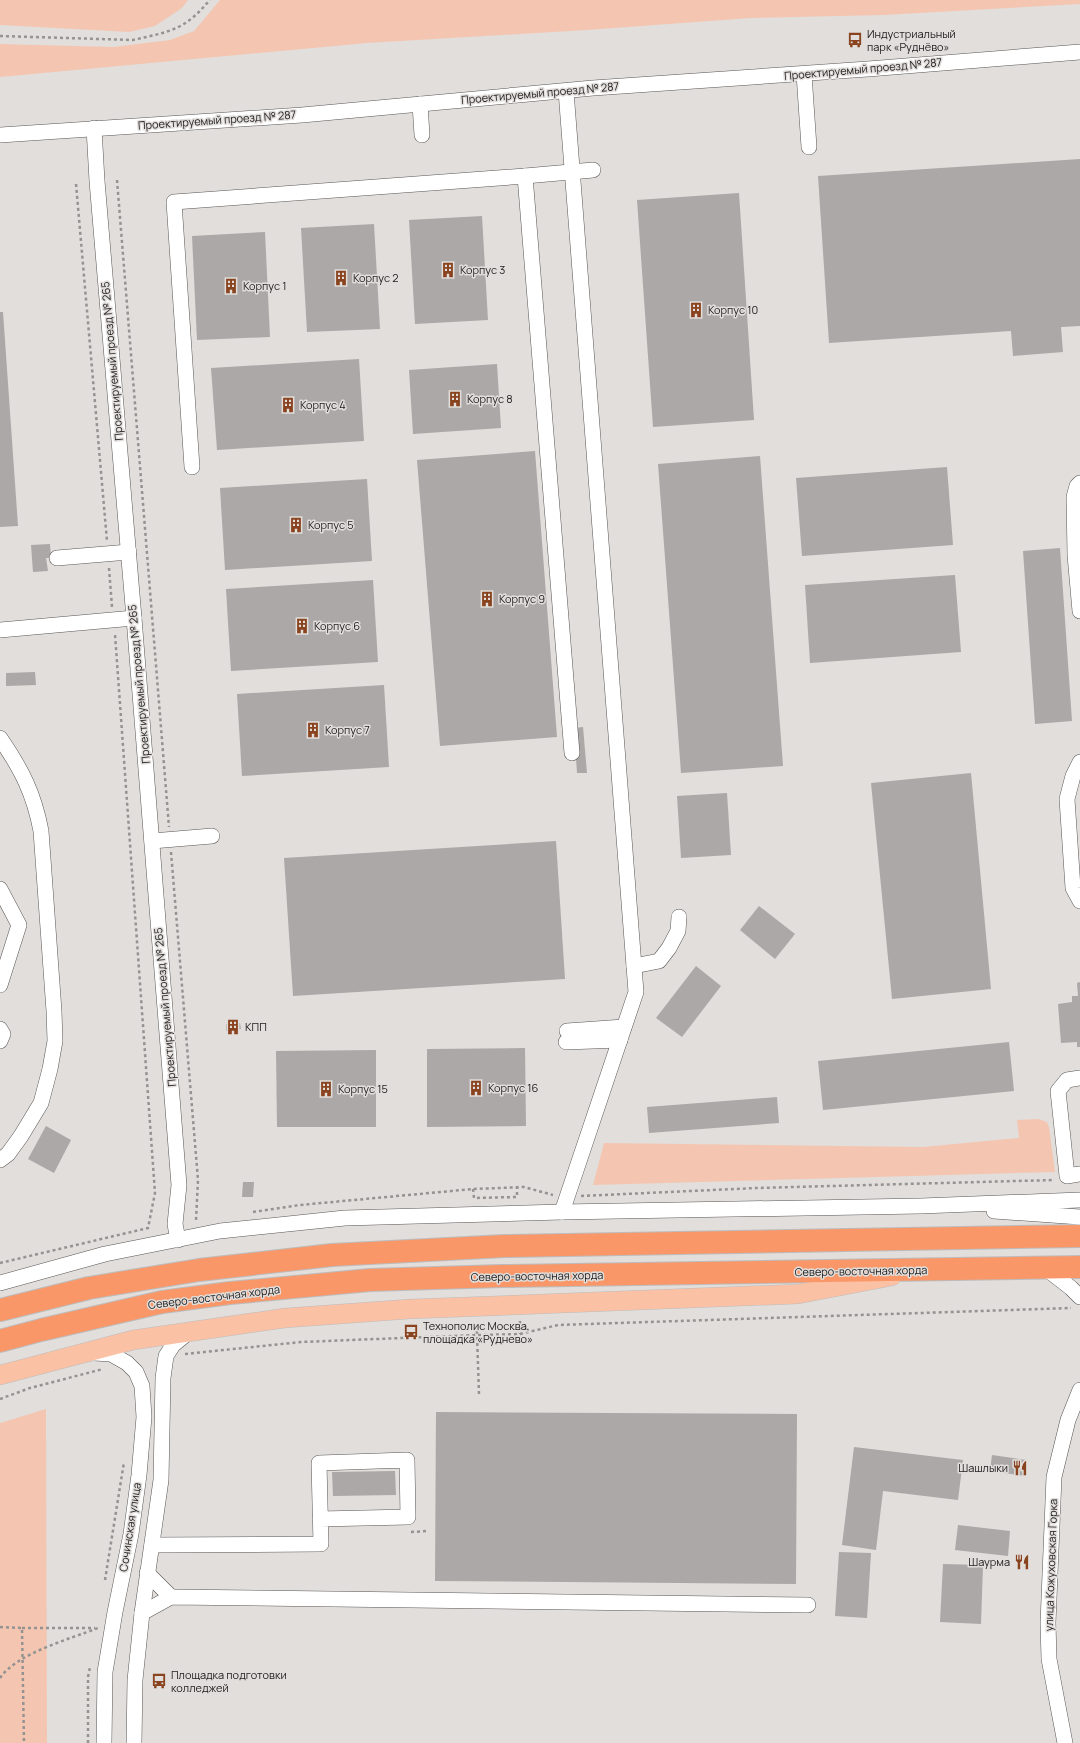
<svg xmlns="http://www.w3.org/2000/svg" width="1080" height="1743" font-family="Manrope,sans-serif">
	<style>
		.green { fill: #f4c6b1 }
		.building { fill: #aba8a7 }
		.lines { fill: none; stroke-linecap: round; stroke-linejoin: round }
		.minor-casing { stroke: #595655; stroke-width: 16 }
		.major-casing { stroke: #bdbcbc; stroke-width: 20 }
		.highway-casing { stroke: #bdbcbc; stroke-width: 24 }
		.path { stroke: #959392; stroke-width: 2.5; stroke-dasharray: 3 3; stroke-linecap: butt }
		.minor { stroke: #fff; stroke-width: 15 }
		.major { stroke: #fbc1a4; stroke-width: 19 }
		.highway { stroke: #f99768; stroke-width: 22 }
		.labels { text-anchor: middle; stroke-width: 3; stroke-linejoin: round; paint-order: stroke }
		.poi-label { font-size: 11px; fill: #222121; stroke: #e1dedc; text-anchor: start }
		.street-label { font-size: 11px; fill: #222121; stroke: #e1dedc }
	</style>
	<rect width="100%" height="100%" fill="#e1dedc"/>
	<!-- green -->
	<g class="green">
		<polygon points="0,0 188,0 182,8 155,26 129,32 0,25"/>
		<polygon points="220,0 1080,0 1080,4 884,15 751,18 587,30 367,43 0,77 0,44 114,47 170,40 194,31"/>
		<polygon points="1039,1119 1047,1122 1049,1127 1055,1172 593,1185 604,1143 923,1147 1019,1138 1017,1120"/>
		<polygon points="46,1409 47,1743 0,1743 0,1423"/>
	</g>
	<!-- building -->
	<g class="building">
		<polygon points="1080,159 1080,326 1061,327 1063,352 1013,356 1011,331 829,343 818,176"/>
		<polygon points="739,193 754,420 653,427 637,200"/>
		<polygon points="482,216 488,320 415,324 409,220"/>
		<polygon points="374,224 380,329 307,332 301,228"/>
		<polygon points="265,232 270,337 197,340 192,236"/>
		<polygon points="0,312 3,312 18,526 0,527"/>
		<polygon points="359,359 364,441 217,450 211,368"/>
		<polygon points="497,364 501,428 413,434 409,370"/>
		<polygon points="535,451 557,737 440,746 417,460"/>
		<polygon points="760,456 783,766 681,773 658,464"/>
		<polygon points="947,467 953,545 802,556 796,478"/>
		<polygon points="367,479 372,561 225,570 220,488"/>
		<polygon points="50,544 51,558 46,558 48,571 33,572 31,545"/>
		<polygon points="1060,548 1072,721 1035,724 1023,551"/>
		<polygon points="955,575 961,652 810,663 805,585"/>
		<polygon points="373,580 378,662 231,671 226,589"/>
		<polygon points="35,672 36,685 6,686 6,673"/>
		<polygon points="384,685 389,767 242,776 237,694"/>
		<polygon points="583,727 587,773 577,773 574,728"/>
		<polygon points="971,773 991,989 892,999 871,783"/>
		<polygon points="727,793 731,855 681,858 677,796"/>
		<polygon points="556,841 565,979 293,996 284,858"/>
		<polygon points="759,906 795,934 775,959 740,930"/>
		<polygon points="696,966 721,986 682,1037 656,1018"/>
		<polygon points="1080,982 1080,1047 1077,1047 1077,1042 1061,1043 1058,1004 1072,1002 1072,996 1078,996 1077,983"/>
		<polygon points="240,1023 241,1029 226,1031 226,1024"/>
		<polygon points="1009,1042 1014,1091 823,1110 818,1061"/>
		<polygon points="525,1048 526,1126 427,1127 427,1049"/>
		<polygon points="376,1050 376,1127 277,1127 276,1051"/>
		<polygon points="777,1097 779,1123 649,1133 647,1107"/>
		<polygon points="46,1126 71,1140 54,1173 28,1159"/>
		<polygon points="243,1182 254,1182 253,1197 242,1197"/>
		<polygon points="436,1412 797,1414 796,1584 435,1581"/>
		<polygon points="854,1447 963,1460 958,1500 883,1491 876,1550 842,1545"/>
		<polygon points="992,1455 1027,1460 1025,1476 990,1471"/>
		<polygon points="395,1471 396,1495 333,1496 332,1472"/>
		<polygon points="958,1525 1010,1531 1008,1556 955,1550"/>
		<polygon points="839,1552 871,1553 867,1618 835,1616"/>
		<polygon points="943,1564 983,1565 981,1624 940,1622"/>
	</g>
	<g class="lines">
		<defs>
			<g id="minor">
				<polyline points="804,74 809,147"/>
				<polyline points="420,104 422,135"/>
				<polyline points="94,128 97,181 134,618 179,1185 175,1224 178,1240"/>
				<polyline points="0,135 302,115 593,88 868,69 1080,52"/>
				<polyline points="525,176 593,170"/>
				<polyline points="192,467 174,202 525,176 572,753"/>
				<polyline points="1080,483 1077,486 1074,497 1075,555 1080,611"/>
				<polyline points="57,558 129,552"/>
				<polyline points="0,630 134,618"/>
				<path d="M 0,738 C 22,770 34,794 41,831 L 54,1011 L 55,1041 L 50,1069 L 41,1103 L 21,1136 L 8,1154 L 0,1160"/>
				<polyline points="1080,762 1073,776 1067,799 1073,888 1080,901"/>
				<polyline points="152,841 212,836"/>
				<polyline points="0,889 19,925 0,985"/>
				<polyline points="634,966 659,961 669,948 678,931 679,917"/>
				<polyline points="0,1029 3,1034 0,1041"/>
				<polyline points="567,1031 624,1027"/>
				<polyline points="566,1042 620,1040"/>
				<polyline points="1080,1078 1067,1080 1058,1091 1067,1176 1080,1174"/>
				<polyline points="994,1211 1080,1217"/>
				<polyline points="562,1212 636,992 566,91"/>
				<polyline points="1044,1267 1071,1288 1080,1297"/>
				<polyline points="0,1283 105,1254 220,1231 345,1218 562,1212 921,1206 1080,1200"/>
				<polyline points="94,1353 111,1354 127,1363 136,1372 142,1386 144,1417 139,1475 131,1534 115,1612 105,1672 104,1743"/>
				<polyline points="152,1545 321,1544 319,1463 407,1460 408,1517 320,1519"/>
				<polyline points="147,1573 171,1597"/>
				<polyline points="142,1613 171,1597 808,1605"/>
				<polyline points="134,1743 135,1680 142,1613 161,1480 163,1378 166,1356 173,1345 190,1331"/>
				<polyline points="1065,1743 1049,1659 1048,1623 1054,1477 1068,1420 1080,1390"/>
			</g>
			<polyline id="major" points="0,1375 133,1340 285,1318 410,1309 798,1294 892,1276"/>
			<g id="highway">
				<polyline points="0,1310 89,1288 199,1270 332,1255 505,1246 1080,1236"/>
				<polyline points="0,1341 41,1330 162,1302 230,1293 370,1280 502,1276 1080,1267"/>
			</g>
		</defs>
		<!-- minor casing -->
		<use href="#minor" class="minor-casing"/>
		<!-- major casing -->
		<use href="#major" class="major-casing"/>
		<!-- highway casing -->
		<use href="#highway" class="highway-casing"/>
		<!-- path -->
		<g class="path">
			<path d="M 0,36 L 133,40 C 154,35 176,32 192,18 C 199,13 204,6 210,0"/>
			<polyline points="117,180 169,827"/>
			<polyline points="76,184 107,541"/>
			<polyline points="109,568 112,607"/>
			<polyline points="171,852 198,1180 196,1220 198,1219"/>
			<polyline points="473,1189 474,1198 517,1197 517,1188"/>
			<polyline points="581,1196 757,1188 1054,1180"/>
			<polyline points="253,1212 300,1205 473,1189 524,1187 553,1195"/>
			<polyline points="0,1263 148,1228 155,1193 115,634"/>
			<polyline points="520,1321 520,1334"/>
			<polyline points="185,1354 301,1342 477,1335 477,1322"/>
			<polyline points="479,1394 477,1335 520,1334 558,1325 1071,1308"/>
			<polyline points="0,1399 30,1388 103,1369"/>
			<polyline points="411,1532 428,1531"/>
			<polyline points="105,1580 124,1462"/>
			<polyline points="0,1627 22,1628 24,1743"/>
			<polyline points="22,1628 95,1628"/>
			<path d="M 0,1678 C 17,1653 70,1639 98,1628"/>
			<polyline points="88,1743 88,1677 90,1667"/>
		</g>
		<!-- minor -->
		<use href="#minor" class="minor"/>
		<!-- major -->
		<use href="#major" class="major"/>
		<!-- highway -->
		<use href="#highway" class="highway"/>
	</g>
	<!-- icons -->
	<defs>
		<symbol id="bus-bare" viewBox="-9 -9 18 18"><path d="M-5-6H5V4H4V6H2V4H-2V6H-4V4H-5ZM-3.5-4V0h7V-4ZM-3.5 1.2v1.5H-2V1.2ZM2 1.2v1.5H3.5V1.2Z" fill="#8a431f" stroke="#e1dedc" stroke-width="2.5" paint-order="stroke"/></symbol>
		<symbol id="building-bare" viewBox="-9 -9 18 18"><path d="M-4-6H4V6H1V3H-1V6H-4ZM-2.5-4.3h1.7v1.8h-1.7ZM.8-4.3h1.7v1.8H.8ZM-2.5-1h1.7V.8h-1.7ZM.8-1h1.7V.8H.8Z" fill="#8a431f" stroke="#e1dedc" stroke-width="2.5" paint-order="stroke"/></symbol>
		<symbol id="restaurant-bare" viewBox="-9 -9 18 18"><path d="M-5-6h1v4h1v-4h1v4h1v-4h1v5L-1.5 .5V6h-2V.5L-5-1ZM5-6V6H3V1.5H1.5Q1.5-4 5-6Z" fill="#8a431f" stroke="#e1dedc" stroke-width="2.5" paint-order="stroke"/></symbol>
	</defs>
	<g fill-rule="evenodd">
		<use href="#bus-bare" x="844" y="29" width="22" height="22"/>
		<use href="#building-bare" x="437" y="259" width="22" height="22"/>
		<use href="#building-bare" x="330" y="267" width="22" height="22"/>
		<use href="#building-bare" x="220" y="275" width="22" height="22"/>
		<use href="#building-bare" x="685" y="299" width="22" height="22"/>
		<use href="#building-bare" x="444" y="388" width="22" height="22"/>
		<use href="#building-bare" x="277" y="394" width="22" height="22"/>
		<use href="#building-bare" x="285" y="514" width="22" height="22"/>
		<use href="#building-bare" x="476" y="588" width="22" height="22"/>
		<use href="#building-bare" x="291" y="615" width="22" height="22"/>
		<use href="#building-bare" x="302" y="719" width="22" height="22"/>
		<use href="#building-bare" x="222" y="1016" width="22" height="22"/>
		<use href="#building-bare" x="465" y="1077" width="22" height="22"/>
		<use href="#building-bare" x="315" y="1078" width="22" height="22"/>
		<use href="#bus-bare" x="400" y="1321" width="22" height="22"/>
		<use href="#restaurant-bare" x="1009" y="1457" width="22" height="22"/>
		<use href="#restaurant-bare" x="1011" y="1551" width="22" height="22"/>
		<use href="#bus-bare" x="148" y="1670" width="22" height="22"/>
	</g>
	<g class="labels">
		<!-- poi labels -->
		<g class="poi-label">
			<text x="867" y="38">Индустриальный<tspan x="867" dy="13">парк «Руднёво»</tspan></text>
			<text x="460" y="274">Корпус 3</text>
			<text x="353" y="282">Корпус 2</text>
			<text x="243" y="290">Корпус 1</text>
			<text x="708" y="314">Корпус 10</text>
			<text x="467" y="403">Корпус 8</text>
			<text x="300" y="409">Корпус 4</text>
			<text x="308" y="529">Корпус 5</text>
			<text x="499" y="603">Корпус 9</text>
			<text x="314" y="630">Корпус 6</text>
			<text x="325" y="734">Корпус 7</text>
			<text x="245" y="1031">КПП</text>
			<text x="488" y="1092">Корпус 16</text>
			<text x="338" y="1093">Корпус 15</text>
			<text x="423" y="1330">Технополис Москва,<tspan x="423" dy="13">площадка «Руднево»</tspan></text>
			<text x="1008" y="1472" text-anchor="end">Шашлыки</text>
			<text x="1010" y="1566" text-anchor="end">Шаурма</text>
			<text x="171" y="1679">Площадка подготовки<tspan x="171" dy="13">колледжей</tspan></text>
		</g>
		<!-- street labels -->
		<g class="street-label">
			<text transform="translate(863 69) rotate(-5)" y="4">Проектируемый проезд № 287</text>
			<text transform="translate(540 93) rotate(-5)" y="4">Проектируемый проезд № 287</text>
			<text transform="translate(217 120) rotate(-4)" y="4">Проектируемый проезд № 287</text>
			<text transform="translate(112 361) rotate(-95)" y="4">Проектируемый проезд № 265</text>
			<text transform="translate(139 684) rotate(-95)" y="4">Проектируемый проезд № 265</text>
			<text transform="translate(165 1007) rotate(-95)" y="4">Проектируемый проезд № 265</text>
			<text transform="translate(861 1271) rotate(-1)" y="4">Северо-восточная хорда</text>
			<text transform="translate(537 1276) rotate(-1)" y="4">Северо-восточная хорда</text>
			<text transform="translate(214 1297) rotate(-7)" y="4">Северо-восточная хорда</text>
			<text transform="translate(130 1527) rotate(-81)" y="4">Сочинская улица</text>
			<text transform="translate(1051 1565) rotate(-88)" y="4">улица Кожуховская Горка</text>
		</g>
	</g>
</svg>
